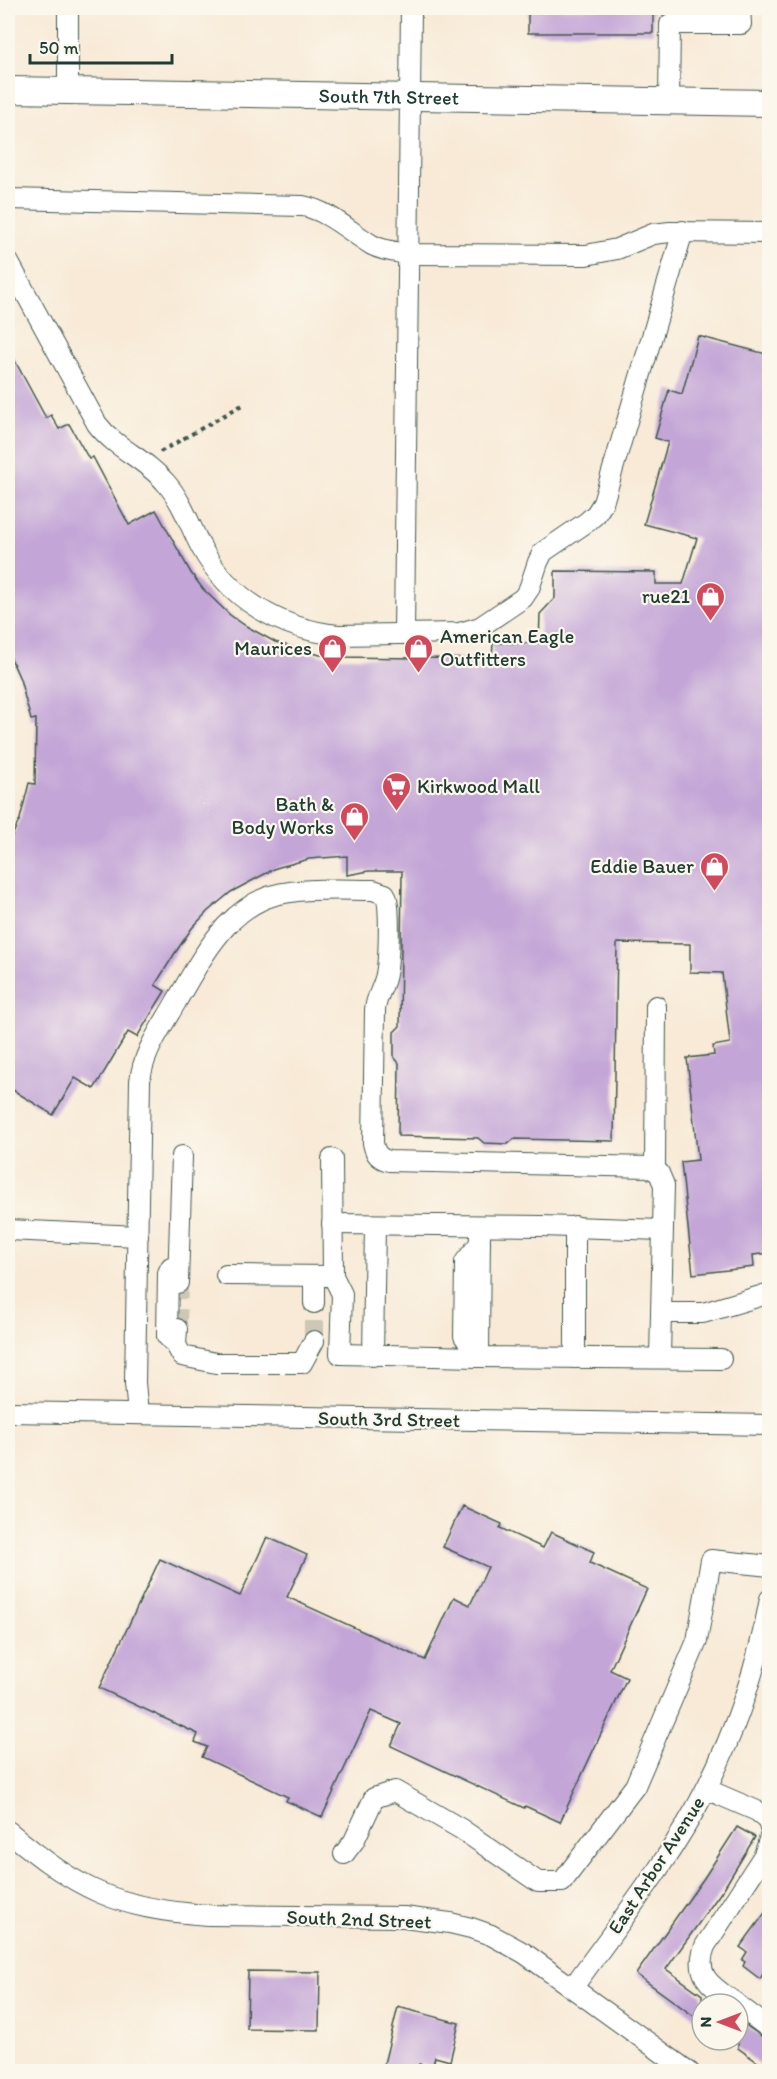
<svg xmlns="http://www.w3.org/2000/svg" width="777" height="2079" font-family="Itim,sans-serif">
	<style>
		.building { fill: #c3a5d7 }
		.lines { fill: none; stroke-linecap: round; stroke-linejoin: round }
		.minor-tunnel { stroke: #cdc7b6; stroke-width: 20; stroke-dasharray: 20 10; stroke-linecap: butt }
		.minor-casing { stroke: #40574c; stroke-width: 22 }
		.major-casing { stroke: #40574c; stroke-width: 28 }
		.path { stroke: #40574c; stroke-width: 4; stroke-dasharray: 4.5 4.5; stroke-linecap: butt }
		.minor { stroke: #fff; stroke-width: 20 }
		.major { stroke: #fff; stroke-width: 26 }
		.labels { text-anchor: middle; stroke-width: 4.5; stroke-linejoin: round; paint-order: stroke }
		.street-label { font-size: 20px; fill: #1f3d34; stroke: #fbf7ec }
		.poi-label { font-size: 20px; fill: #1f3d34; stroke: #fbf7ec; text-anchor: end }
	</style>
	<rect width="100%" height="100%" fill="#fbf7ec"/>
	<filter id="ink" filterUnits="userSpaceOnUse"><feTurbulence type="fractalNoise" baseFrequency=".0167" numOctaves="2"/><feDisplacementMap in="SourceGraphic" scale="12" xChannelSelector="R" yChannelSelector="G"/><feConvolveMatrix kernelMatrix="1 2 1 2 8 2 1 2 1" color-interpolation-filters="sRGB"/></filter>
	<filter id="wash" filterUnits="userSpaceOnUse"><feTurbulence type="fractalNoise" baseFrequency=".008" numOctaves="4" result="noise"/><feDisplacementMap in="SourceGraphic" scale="24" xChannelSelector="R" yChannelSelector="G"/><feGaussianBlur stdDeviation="1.35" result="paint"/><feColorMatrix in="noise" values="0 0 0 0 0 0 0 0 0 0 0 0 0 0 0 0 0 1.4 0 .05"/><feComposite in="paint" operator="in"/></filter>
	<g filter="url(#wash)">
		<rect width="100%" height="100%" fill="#f8ead7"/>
		<g id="blocks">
			<!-- building -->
			<g class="building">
				<rect x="528" y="8" width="125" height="25"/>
				<polygon points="698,336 770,355 770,1253 753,1255 754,1267 693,1274 681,1162 698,1160 687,1058 714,1055 713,1046 730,1043 722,973 690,972 690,944 617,943 614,1141 514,1139 508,1144 484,1143 478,1138 398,1136 399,1063 394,1057 394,1032 400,1026 402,871 369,871 347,875 347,856 309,859 276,868 231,892 208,911 192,928 175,953 155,985 165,991 137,1037 128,1032 94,1089 75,1078 53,1115 8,1087 8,844 20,819 29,783 35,784 36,719 31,720 20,679 8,652 8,348 46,418 51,415 59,429 69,424 89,459 93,457 129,525 156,510 191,573 203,589 230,615 246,626 275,642 320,655 337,657 492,659 493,643 539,643 540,614 555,598 555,571 656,572 656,584 683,584 697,538 644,524 668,442 655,438 669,390 682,394"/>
				<polygon points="462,1506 502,1524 500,1528 543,1548 551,1532 594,1552 590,1563 647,1589 610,1670 627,1678 560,1822 525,1806 524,1808 391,1746 401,1724 371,1711 322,1817 286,1801 288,1797 202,1757 207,1747 195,1742 198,1734 99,1688 160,1559 240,1596 267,1537 307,1555 287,1597 425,1660 454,1597 470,1605 488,1567 443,1547"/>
				<polygon points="737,1827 755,1837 724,1888 666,1969 702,1995 702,2022 636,1974 704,1878"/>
				<polygon points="770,1906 770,1979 763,1974 760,1979 743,1966 745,1962 742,1960 747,1952 740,1947"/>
				<polygon points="248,1971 320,1972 319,2030 247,2029"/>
				<polygon points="398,2007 459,2023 450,2061 435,2057 432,2068 419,2064 417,2072 382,2072"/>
				<polygon points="738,2020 770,2042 770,2071 738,2048"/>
			</g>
		</g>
	</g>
	<g filter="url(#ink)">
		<use href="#blocks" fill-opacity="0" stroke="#40574c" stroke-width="1.5"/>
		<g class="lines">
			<!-- minor-tunnel -->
			<g class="minor-tunnel">
				<polyline points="177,1329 178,1283"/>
				<polyline points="314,1341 314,1303"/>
			</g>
			<defs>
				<g id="minor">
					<polyline points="68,91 68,8"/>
					<polyline points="669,101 670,24 741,24 740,8"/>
					<path d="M 8,199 L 303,206 C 329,211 350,232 372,245 C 383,251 396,252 408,254 L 586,255 L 617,249 L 653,234 L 670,232 L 770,233"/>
					<path d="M 8,261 L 97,424 C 116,449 146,459 166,483 C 182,501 190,526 201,547 C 229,599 280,629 338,635 L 459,633 L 480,627 L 523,598 L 529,589 L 538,562 L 543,552 L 587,522 L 596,514 L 603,503 L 683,231"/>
					<polyline points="404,634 411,8"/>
					<polyline points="332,1159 333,1276 342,1294 340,1354 479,1357 480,1226"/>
					<polyline points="655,1169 656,1006"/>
					<polyline points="332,1224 541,1226 662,1230"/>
					<polyline points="575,1226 575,1358"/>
					<polyline points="8,1230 138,1236"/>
					<polyline points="480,1243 465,1262 464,1336 479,1357 721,1359"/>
					<polyline points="171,1267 168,1273 167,1336 173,1342"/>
					<polyline points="226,1275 333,1276"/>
					<polyline points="314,1277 314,1303"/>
					<polyline points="178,1283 182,1156"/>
					<polyline points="662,1313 703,1313 770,1293"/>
					<polyline points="177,1329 176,1345 182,1356 216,1363 302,1363 314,1341"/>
					<polyline points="373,1356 375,1225"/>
					<polyline points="8,1412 770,1425"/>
					<path d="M 138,1414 L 135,1383 L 140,1081 C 143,1052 162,1027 176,1002 C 203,956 231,898 290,892 C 317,888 346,890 373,890 L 385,894 L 387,899 C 390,913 389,960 386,974 C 384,987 376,996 375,1010 L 373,1143 C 375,1153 378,1158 389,1161 L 649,1167 L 659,1173 L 664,1185 L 660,1357"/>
					<polyline points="706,1789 757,1811 767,1819 770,1828"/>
					<path d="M 8,1831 C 77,1889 116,1909 208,1915 L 404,1917 L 450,1923 L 471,1928 L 491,1935 L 524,1953 L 689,2072"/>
					<polyline points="344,1854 354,1841 374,1798 395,1791 461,1829 538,1882 562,1882 635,1786 697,1641 711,1560 770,1566"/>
					<path d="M 573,1987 C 619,1923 670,1860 706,1789 C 736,1729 758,1665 770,1599"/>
					<path d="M 737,2004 C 714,1987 693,1978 705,1946 L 764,1855 L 770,1837"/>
					<polyline points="738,2005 770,2029"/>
				</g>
				<g id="major">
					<path id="s1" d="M 8,90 L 770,103"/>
				</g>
			</defs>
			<!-- minor casing -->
			<use href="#minor" class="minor-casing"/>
			<!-- major casing -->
			<use href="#major" class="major-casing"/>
			<!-- path -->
			<polyline class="path" points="160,452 244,404"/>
			<!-- minor -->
			<use href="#minor" class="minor"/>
			<!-- major -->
			<use href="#major" class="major"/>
		</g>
	</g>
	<!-- icons -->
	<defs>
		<symbol id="shop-pin" viewBox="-11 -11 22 30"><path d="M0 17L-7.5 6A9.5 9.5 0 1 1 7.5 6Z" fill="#d1495b" stroke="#fbf7ec"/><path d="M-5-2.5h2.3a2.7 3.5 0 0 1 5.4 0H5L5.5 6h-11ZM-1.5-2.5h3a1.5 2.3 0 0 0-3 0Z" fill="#fff"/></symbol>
		<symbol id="supermarket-pin" viewBox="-11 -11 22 30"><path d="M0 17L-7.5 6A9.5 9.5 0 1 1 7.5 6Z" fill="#d1495b" stroke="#fbf7ec"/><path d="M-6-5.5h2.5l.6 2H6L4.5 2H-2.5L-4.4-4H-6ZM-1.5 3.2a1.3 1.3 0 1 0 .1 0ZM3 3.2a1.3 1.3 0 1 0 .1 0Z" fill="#fff"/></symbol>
	</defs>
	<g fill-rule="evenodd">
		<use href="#shop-pin" x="694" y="580" width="33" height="45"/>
		<use href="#shop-pin" x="316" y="632" width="33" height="45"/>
		<use href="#shop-pin" x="402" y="632" width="33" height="45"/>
		<use href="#supermarket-pin" x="380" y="770" width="33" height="45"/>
		<use href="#shop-pin" x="338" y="800" width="33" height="45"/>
		<use href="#shop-pin" x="698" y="850" width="33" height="45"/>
	</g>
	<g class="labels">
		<!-- street labels -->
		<g class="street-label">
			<text dy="7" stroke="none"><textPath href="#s1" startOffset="381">South 7th Street</textPath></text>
			<text transform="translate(389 1419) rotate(1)" y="7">South 3rd Street</text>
			<text transform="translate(656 1865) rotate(-57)" y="7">East Arbor Avenue</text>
			<text transform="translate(359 1919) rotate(2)" y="7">South 2nd Street</text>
		</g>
		<!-- poi labels -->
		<g class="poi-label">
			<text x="690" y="603">rue21</text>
			<text x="440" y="643" text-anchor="start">American Eagle<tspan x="440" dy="23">Outfitters</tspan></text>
			<text x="312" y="655">Maurices</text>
			<text x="417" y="793" text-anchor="start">Kirkwood Mall</text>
			<text x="334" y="811">Bath &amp;<tspan x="334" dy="23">Body Works</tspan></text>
			<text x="694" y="873">Eddie Bauer</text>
		</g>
	</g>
	<!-- margin -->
	<rect width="777" height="2079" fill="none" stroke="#fbf7ec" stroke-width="30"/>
	<!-- north arrow -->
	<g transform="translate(720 2022) rotate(270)"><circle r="28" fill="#fbf7ec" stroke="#a3ada2" stroke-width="1.5"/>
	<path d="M0-4.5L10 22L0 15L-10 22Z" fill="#d1495b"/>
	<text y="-9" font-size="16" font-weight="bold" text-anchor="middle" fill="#1f3d34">N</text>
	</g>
	<!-- scale -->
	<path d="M30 54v9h142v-9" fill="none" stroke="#1f3d34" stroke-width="3"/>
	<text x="39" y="54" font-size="18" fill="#1f3d34" stroke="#fbf7ec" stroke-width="4.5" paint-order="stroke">50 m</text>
</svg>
